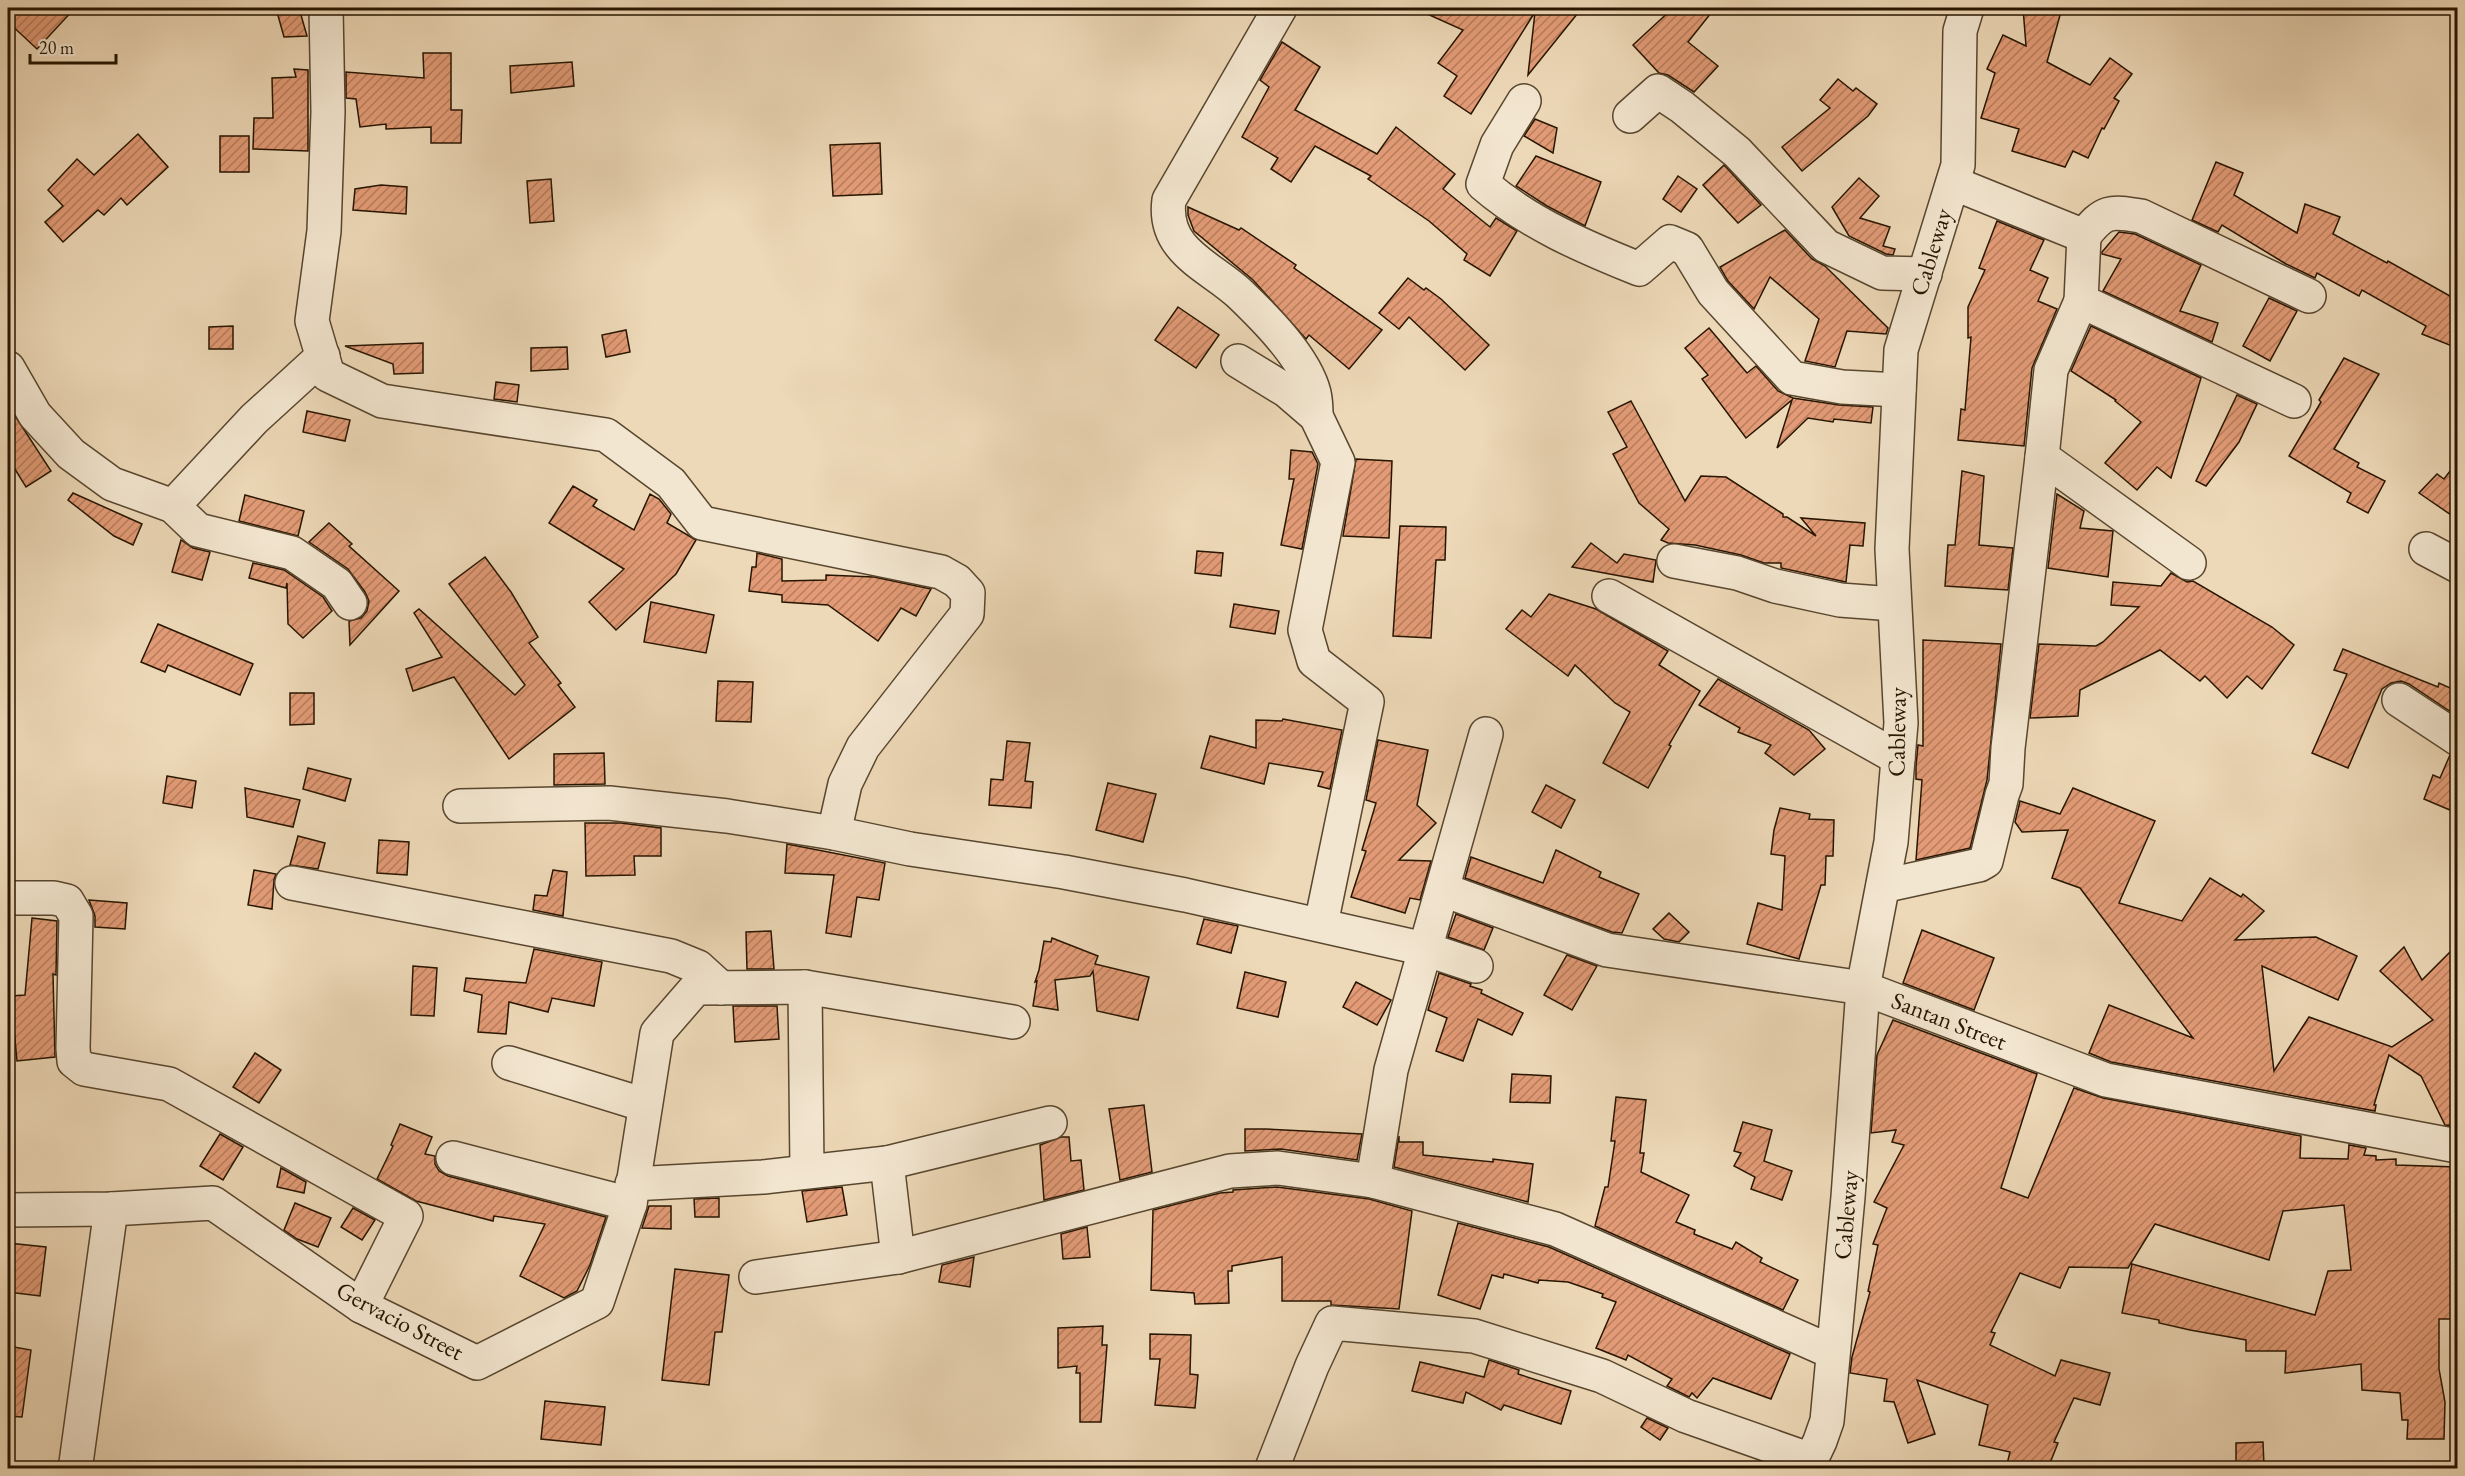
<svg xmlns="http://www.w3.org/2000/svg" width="2465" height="1476" font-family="'EB Garamond',serif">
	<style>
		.building { fill: url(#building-hatch); stroke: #271500; stroke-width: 1.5 }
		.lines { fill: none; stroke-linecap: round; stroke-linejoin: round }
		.minor-casing { stroke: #58462e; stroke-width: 36 }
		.minor { stroke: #f3e6d0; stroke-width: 33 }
		.labels { text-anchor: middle; stroke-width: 4.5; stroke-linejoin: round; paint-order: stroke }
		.street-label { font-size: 24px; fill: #271500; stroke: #f3e6d0 }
	</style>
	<defs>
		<pattern id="building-hatch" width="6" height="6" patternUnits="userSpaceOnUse" patternTransform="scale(1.5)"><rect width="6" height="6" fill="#e29b76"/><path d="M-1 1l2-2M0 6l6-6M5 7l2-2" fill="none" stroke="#b77d5e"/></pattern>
	</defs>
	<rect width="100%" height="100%" fill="#edd8b7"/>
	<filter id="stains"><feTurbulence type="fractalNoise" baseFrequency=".00333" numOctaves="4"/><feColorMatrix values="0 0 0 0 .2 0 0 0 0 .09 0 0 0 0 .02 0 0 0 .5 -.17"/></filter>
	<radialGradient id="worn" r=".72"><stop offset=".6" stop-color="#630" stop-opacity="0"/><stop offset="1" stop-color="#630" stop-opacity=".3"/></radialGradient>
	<!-- building -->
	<g class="building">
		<polygon points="8,8 75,8 37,49 8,22"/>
		<polygon points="293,8 299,8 307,36 284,37 277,12"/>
		<polygon points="1414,8 1582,8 1528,75 1535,12 1471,114 1444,96 1457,76 1438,63 1463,30"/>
		<polygon points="1673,8 1715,8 1688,42 1718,66 1694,92 1668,75 1659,73 1633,45"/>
		<polygon points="2023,8 2062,8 2047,62 2090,85 2110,58 2132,74 2114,98 2119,101 2104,129 2102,128 2088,158 2073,151 2065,167 2012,151 2019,129 1981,118 1995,73 1987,69 2003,35 2026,46"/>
		<polygon points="1282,42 1320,67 1295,110 1377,154 1396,127 1455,174 1443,189 1490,227 1496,218 1517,231 1490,276 1464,260 1467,254 1429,221 1368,179 1371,176 1315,146 1291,182 1271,169 1278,158 1242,137 1269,87 1260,80"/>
		<polygon points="423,53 451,53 451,110 462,110 461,143 431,143 431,127 386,129 386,124 360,127 356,99 346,98 346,72 424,78"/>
		<polygon points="572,62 574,86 511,93 510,66"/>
		<polygon points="294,69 308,70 308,151 253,149 254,118 273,118 272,78 296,77"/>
		<polygon points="1838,79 1853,91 1856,88 1877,104 1868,116 1802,171 1782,147 1830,108 1820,100"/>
		<polygon points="1535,119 1557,128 1553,153 1524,136"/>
		<polygon points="138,134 168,167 127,205 121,198 104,215 98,210 63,242 45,222 63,206 48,190 77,159 94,175"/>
		<rect x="220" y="136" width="29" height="36"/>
		<polygon points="880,143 882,194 833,196 830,145"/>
		<polygon points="1536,156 1601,182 1585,226 1547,206 1516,186"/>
		<polygon points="2216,162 2243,173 2234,195 2297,233 2305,204 2340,217 2333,234 2387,263 2388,261 2457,300 2457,348 2422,334 2426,326 2362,290 2359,296 2317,273 2315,278 2286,264 2222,225 2218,232 2192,220"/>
		<polygon points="1724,165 1761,205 1738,223 1703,185"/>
		<polygon points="1678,176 1697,189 1681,212 1663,199"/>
		<polygon points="1859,178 1879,196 1860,218 1890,227 1883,246 1895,249 1893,255 1886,254 1849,236 1832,207"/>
		<polygon points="551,179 554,221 530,223 527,181"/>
		<polygon points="381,185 407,187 406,214 353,210 355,189"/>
		<polygon points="1188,207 1239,230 1241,228 1296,265 1294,268 1382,330 1349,369 1309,335 1306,339 1253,280 1194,231 1188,215"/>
		<polygon points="1997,221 2044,240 2030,270 2048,278 2038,301 2057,309 2032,368 2024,446 1958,440 1961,409 1965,410 1971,337 1968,338 1968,307 1985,270 1979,268"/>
		<polygon points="1785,230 1812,259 1825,266 1888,328 1886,334 1847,331 1835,367 1805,361 1819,319 1770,277 1754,309 1728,281 1720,267"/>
		<polygon points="2119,232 2135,234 2201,265 2180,311 2218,323 2212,342 2103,291 2121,259 2102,254 2102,252"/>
		<polygon points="1408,278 1424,290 1426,288 1441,299 1489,345 1465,370 1409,317 1399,329 1379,313"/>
		<polygon points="2269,298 2297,311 2270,361 2243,346"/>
		<polygon points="1178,307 1219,335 1196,368 1155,340"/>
		<polygon points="233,326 233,349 209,349 209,327"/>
		<polygon points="2091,326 2201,378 2171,478 2157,467 2137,490 2105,463 2141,422 2115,401 2116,400 2071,371"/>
		<polygon points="1709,328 1747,373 1756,366 1778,391 1793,398 1839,405 1873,407 1871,423 1834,419 1833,422 1808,418 1777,448 1792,400 1746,438 1702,379 1708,375 1685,348"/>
		<polygon points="626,330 630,352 606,357 602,335"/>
		<polygon points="423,343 423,373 394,374 393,364 345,346"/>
		<polygon points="567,347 568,369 531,371 531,348"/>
		<polygon points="2344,358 2379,374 2334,449 2359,463 2357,467 2385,481 2368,513 2347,502 2351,493 2289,456 2321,402 2319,400"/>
		<polygon points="496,382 519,385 517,402 494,399"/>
		<polygon points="2237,395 2257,404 2239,442 2206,486 2196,481"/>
		<polygon points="1631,401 1685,501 1701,476 1726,477 1783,514 1783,517 1787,517 1816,536 1801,518 1865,523 1863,546 1850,545 1846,582 1781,568 1781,563 1764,563 1741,555 1695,545 1668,543 1661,540 1669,529 1639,503 1613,454 1627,447 1608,412"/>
		<polygon points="8,405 51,471 26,487 8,458"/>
		<polygon points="307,411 350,420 345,441 303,432"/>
		<polygon points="1291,450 1312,452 1318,464 1302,549 1281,545 1294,479 1289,479"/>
		<polygon points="1356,459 1392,461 1389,538 1343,536"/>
		<polygon points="2457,462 2457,519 2419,493 2437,474 2444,479"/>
		<polygon points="1962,471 1984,476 1979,545 2013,548 2008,590 1945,586 1948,545 1955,545"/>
		<polygon points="573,486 597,500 593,506 634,530 650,494 659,499 671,514 667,523 696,540 676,574 616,630 589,602 624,569 549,523"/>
		<polygon points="73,493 142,524 133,545 114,536 68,500"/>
		<polygon points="2057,494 2084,511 2080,528 2113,531 2108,577 2048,568"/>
		<polygon points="245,495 304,511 298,536 239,521"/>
		<polygon points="329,523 352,544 349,546 399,591 350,645 349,621 361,618 367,611 369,601 365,592 348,569 309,542"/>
		<polygon points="1400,526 1446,527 1445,560 1436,560 1431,638 1393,636"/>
		<polygon points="181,540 193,548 210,552 202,580 172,572"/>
		<polygon points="1591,543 1617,563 1624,554 1656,560 1653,582 1572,567"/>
		<polygon points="1197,551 1223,553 1221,576 1195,573"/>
		<polygon points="757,553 782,559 782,581 826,580 826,575 874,577 931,589 916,616 901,608 878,641 828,605 782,602 782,595 749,591 752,567 756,567"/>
		<polygon points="485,557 511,592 538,637 529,643 561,683 558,685 575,707 509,759 454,677 413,691 406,669 442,657 414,613 419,609 515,695 525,685 449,584"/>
		<polygon points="253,563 284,570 323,597 332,611 303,638 288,624 287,583 286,588 249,578"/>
		<polygon points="2171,573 2187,582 2193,581 2272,627 2294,645 2262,689 2247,676 2227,698 2205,676 2200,681 2160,650 2080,690 2078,716 2030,718 2039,644 2096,646 2103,642 2139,607 2111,605 2113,582 2161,586"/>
		<polygon points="1549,594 1596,609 1668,651 1659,665 1700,691 1669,745 1671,746 1648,788 1603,763 1630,712 1615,703 1575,665 1568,676 1506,629 1522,610 1531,617"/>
		<polygon points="651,602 714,615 706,653 644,642"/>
		<polygon points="1234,604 1279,611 1275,634 1230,627"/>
		<polygon points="158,624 253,664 240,695 168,665 165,672 141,662"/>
		<polygon points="1923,640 2001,644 1987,780 1970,848 1916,860 1922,780 1916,779 1916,766 1918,745 1923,746"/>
		<polygon points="2343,649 2438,687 2439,683 2457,691 2457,716 2409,684 2401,681 2391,683 2382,689 2348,768 2312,753 2347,674 2334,670"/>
		<polygon points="1718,679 1809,730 1825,749 1794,775 1765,753 1771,745 1738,732 1740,728 1699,705"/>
		<polygon points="718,681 753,682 751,722 716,721"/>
		<polygon points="290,693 314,693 314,724 290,725"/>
		<polygon points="1283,719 1342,730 1330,789 1318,786 1323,772 1269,763 1264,784 1201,768 1210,736 1256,748 1256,720 1282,721"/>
		<polygon points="1378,740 1428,750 1417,805 1436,823 1399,860 1431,861 1420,900 1410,898 1405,913 1351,897 1366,851 1362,850 1376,803 1366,800"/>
		<polygon points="1007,741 1030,743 1025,781 1033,782 1031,808 989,805 991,779 1003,780"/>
		<polygon points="604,753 605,784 554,785 554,754"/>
		<polygon points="2450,755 2457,758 2457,813 2424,799 2433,775 2440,778"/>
		<polygon points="308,768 351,779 345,801 303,789"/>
		<polygon points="167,776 196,781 192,808 163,803"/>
		<polygon points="1108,783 1156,794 1143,842 1096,830"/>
		<polygon points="1546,785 1575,800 1561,828 1532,812"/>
		<polygon points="245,788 300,800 293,827 247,817"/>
		<polygon points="2073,788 2155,821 2119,903 2182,921 2210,878 2241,897 2243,894 2264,911 2235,940 2316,937 2357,956 2338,1000 2262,966 2274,1071 2309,1017 2392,1047 2433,1020 2380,971 2404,947 2422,980 2457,945 2457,1126 2445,1125 2421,1076 2389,1055 2374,1105 2376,1105 2375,1111 2111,1062 2089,1053 2109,1005 2193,1038 2080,888 2052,878 2068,830 2022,832 2015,822 2020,801 2060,814"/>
		<polygon points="1780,808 1810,814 1809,819 1834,820 1833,856 1826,856 1825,885 1821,885 1799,959 1747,944 1758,903 1782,910 1785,856 1771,854 1774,830"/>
		<polygon points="585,823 621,823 661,828 661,856 634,856 635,875 586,876"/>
		<polygon points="298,836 325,843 318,869 290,865"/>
		<polygon points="379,840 409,842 407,875 377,873"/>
		<polygon points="787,844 885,863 879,900 857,897 851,937 826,933 834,875 785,873"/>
		<polygon points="1556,850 1601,872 1599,877 1639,894 1622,933 1612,932 1465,878 1471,857 1543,883"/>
		<polygon points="254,870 276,874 274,880 272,909 248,905"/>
		<polygon points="553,870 567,872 563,916 533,910 535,895 547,896"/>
		<polygon points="89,900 127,903 125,929 95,927 95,916"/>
		<polygon points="1669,913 1689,932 1679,942 1664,939 1653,929"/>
		<polygon points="1456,914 1493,928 1484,950 1448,937"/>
		<polygon points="32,918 57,921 56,975 53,974 55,1057 17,1061 11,996 25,995"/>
		<polygon points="1204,919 1238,926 1231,953 1197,944"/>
		<polygon points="1922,930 1994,958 1974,1010 1903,983"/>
		<polygon points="771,931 774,969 747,969 746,932"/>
		<polygon points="1052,938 1098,956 1095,964 1149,977 1138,1020 1097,1011 1093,971 1090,976 1055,980 1058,1010 1033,1006 1037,981 1035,982 1039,970 1044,941 1051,942"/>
		<polygon points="534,949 602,962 594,1006 552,998 548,1012 509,1002 506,1034 478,1032 482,995 464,991 466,978 526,983"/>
		<polygon points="1567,955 1597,966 1572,1010 1544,995"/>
		<polygon points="413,966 437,968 434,1016 411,1015"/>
		<polygon points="1245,972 1286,982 1278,1017 1237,1008"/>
		<polygon points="1439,973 1471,984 1470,986 1482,990 1481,993 1523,1013 1512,1035 1478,1019 1463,1061 1436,1051 1447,1018 1428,1010"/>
		<polygon points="1356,982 1391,1000 1377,1025 1343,1007"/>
		<polygon points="733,1006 777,1006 779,1039 735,1042"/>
		<polygon points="1893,1020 2037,1074 2001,1188 2028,1198 2074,1088 2103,1098 2301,1136 2300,1158 2348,1159 2349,1145 2366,1148 2364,1155 2376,1156 2376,1160 2396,1159 2396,1165 2457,1167 2457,1319 2439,1319 2439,1369 2445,1402 2444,1439 2407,1439 2408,1420 2402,1420 2400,1393 2362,1390 2361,1364 2285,1373 2286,1351 2246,1351 2246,1340 2190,1330 2159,1323 2159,1320 2122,1313 2132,1264 2315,1315 2328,1271 2351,1270 2344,1205 2283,1211 2269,1260 2155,1224 2128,1268 2069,1267 2060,1288 2020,1273 1991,1332 1995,1333 1990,1345 2055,1376 2061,1360 2110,1373 2100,1405 2074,1398 2054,1442 2058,1443 2048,1468 2006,1468 2010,1452 1979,1445 1988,1405 1917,1380 1935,1434 1908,1443 1894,1402 1884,1401 1887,1379 1850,1373 1852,1357 1870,1292 1868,1291 1878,1245 1873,1244 1887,1208 1874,1202 1904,1145 1892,1142 1896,1130 1871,1133 1877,1055"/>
		<polygon points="255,1053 281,1070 259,1103 233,1087"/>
		<polygon points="1512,1074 1551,1076 1550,1103 1510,1102"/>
		<polygon points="1616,1097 1646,1100 1640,1153 1644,1153 1641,1172 1689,1195 1676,1222 1695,1230 1694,1234 1732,1249 1736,1242 1762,1258 1760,1262 1798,1280 1783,1310 1595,1226 1605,1187 1608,1187 1615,1141 1611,1141"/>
		<polygon points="1144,1105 1152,1172 1120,1180 1109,1109"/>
		<polygon points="1743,1122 1772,1130 1764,1161 1792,1171 1782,1200 1751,1189 1755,1177 1734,1166 1741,1153 1734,1151"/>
		<polygon points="400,1124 432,1137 425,1154 435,1156 435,1164 439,1171 448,1176 606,1217 590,1265 577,1291 564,1298 520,1276 545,1224 494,1216 493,1221 416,1201 377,1179 393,1146 391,1145"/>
		<polygon points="1245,1129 1265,1129 1362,1134 1357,1160 1281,1149 1245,1151"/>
		<polygon points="220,1134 243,1147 223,1180 200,1166"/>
		<polygon points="1399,1136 1399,1142 1423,1142 1423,1155 1493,1162 1493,1159 1533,1164 1528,1202 1394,1167"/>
		<polygon points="1061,1137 1069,1137 1071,1161 1081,1160 1084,1190 1044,1200 1040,1145"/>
		<polygon points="281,1168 306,1182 304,1193 277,1187"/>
		<polygon points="842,1187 847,1215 807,1222 802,1191"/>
		<polygon points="1277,1187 1369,1199 1412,1211 1399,1309 1331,1305 1331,1301 1282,1301 1282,1257 1232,1266 1232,1271 1228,1271 1229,1303 1195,1304 1194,1293 1151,1290 1153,1210 1220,1193 1233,1192 1233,1190"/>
		<polygon points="719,1198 719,1217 695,1217 694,1199"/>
		<polygon points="295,1203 331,1218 318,1247 297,1239 284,1230"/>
		<polygon points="649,1206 671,1206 671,1229 642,1228"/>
		<polygon points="353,1208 375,1220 362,1240 341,1227"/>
		<polygon points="1458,1223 1549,1247 1790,1354 1771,1399 1713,1378 1697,1398 1692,1393 1689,1397 1667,1386 1672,1379 1628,1355 1626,1360 1596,1348 1616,1302 1602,1297 1603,1294 1568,1282 1539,1280 1538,1283 1504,1274 1503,1278 1492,1275 1480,1309 1438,1295"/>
		<polygon points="1087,1227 1090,1257 1063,1259 1061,1234"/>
		<polygon points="8,1243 46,1247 40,1296 8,1292"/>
		<polygon points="974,1257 970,1287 939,1282 942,1265"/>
		<polygon points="675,1269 729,1275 722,1332 715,1332 709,1385 662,1380"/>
		<polygon points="1103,1326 1102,1345 1107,1345 1101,1422 1080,1422 1080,1373 1076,1373 1077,1366 1058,1368 1058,1328"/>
		<polygon points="1150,1334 1191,1335 1190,1374 1198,1375 1195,1408 1155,1405 1160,1359 1150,1359"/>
		<polygon points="8,1346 31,1350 22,1417 8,1416"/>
		<polygon points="1489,1360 1519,1370 1518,1374 1571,1391 1561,1424 1504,1405 1501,1410 1466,1392 1463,1403 1412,1391 1420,1362 1484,1377"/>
		<polygon points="545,1401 605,1407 601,1445 541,1439"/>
		<polygon points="1647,1418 1668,1428 1660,1440 1641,1427"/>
		<polygon points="2263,1442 2264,1466 2236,1467 2236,1443"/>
	</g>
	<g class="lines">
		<defs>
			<g id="minor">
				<polyline points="326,8 328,112 324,231 312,321 328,375 382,401 606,435 671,483 702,523 941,572 957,581 968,593 967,614 863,747 845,784 834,833"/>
				<path d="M 1280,8 L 1169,200 C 1162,251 1210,266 1240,294 C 1266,319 1305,358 1314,393 C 1316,401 1316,409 1316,416"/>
				<path d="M 1524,101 L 1497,145 L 1483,184 C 1528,223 1584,247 1639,269 L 1670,242 L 1687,249 L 1713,292 L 1792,378 L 1842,387 L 1899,390"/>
				<polyline points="1630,116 1658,91 1682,107 1737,152 1826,246 1882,273 1925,274"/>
				<polyline points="1953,183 2084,236 2081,301 2294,401"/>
				<path d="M 2084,236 C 2104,210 2110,211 2141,216 L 2309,296"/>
				<polyline points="2081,301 2051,370 2042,457 2189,563"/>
				<polyline points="1238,361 1287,391 1316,416 1338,462 1305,630 1314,661 1367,702 1321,924"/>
				<polyline points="8,368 35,415 71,454 112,484 173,506 198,530 292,553 337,584 350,603"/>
				<polyline points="173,506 254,419 323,356"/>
				<polyline points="2426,549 2458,566"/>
				<polyline points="1674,561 1737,573 1775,586 1840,600 1894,604"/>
				<polyline points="1609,596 1898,758"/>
				<polyline points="2399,700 2458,739"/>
				<polyline points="460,806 609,803 727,816 834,833 910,849 1064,872 1185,895 1425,949 1476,966"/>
				<polyline points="292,883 671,956 698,967 721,988"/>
				<polyline points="1883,886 1979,865 1986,861 2002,795 2006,784 2008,748 2042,457"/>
				<polyline points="1444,890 1607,950 1863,988 2106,1080 2452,1145 2458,1144"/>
				<polyline points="8,898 54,898 67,901 76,916 73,1048 74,1061 84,1069 169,1084 406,1216 361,1306"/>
				<polyline points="805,987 807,1170"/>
				<polyline points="509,1063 645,1105"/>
				<polyline points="453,1158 630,1204"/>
				<polyline points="887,1163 898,1257"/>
				<polyline points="1373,1181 1391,1070 1486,734"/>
				<polyline points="632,1184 763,1177 887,1163 1050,1123"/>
				<polyline points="8,1210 111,1209 213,1203 361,1306 477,1363 597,1302 630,1204 657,1033 696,988 805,987 1013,1022"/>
				<polyline points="756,1277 898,1257 1230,1171 1278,1168 1373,1181 1555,1229 1832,1352"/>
				<polyline points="76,1463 111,1209"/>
				<polyline points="1272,1468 1312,1366 1332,1323 1474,1336 1602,1376 1686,1416 1811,1460 1820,1441 1827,1421 1848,1197 1863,988 1891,842 1901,723 1892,549 1901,350 1958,165 1960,31 1967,8"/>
			</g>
		</defs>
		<!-- minor casing -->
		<use href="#minor" class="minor-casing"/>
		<!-- minor -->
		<use href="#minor" class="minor"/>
	</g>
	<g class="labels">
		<!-- street labels -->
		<g class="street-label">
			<text transform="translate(1931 252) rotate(-73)" y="8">Cableway</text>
			<text transform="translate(1897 732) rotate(-89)" y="8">Cableway</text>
			<text transform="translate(1949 1021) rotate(21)" y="8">Santan Street</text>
			<text transform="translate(1846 1215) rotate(-85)" y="8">Cableway</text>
			<text transform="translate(400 1321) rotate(28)" y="8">Gervacio Street</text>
		</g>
	</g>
	<!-- margin -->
	<rect width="2465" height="1476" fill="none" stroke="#edd8b7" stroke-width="30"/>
	<rect x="9" y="9" width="2447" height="1458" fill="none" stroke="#271500" stroke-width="3"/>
	<rect x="15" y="15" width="2435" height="1446" fill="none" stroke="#271500" stroke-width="1.5"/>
	<!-- scale -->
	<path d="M30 54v9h86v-9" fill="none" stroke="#271500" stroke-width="3"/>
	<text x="39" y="54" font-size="18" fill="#271500" stroke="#f3e6d0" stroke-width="4.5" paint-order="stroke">20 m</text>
	<rect width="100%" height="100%" filter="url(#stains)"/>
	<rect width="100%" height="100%" fill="url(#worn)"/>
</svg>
